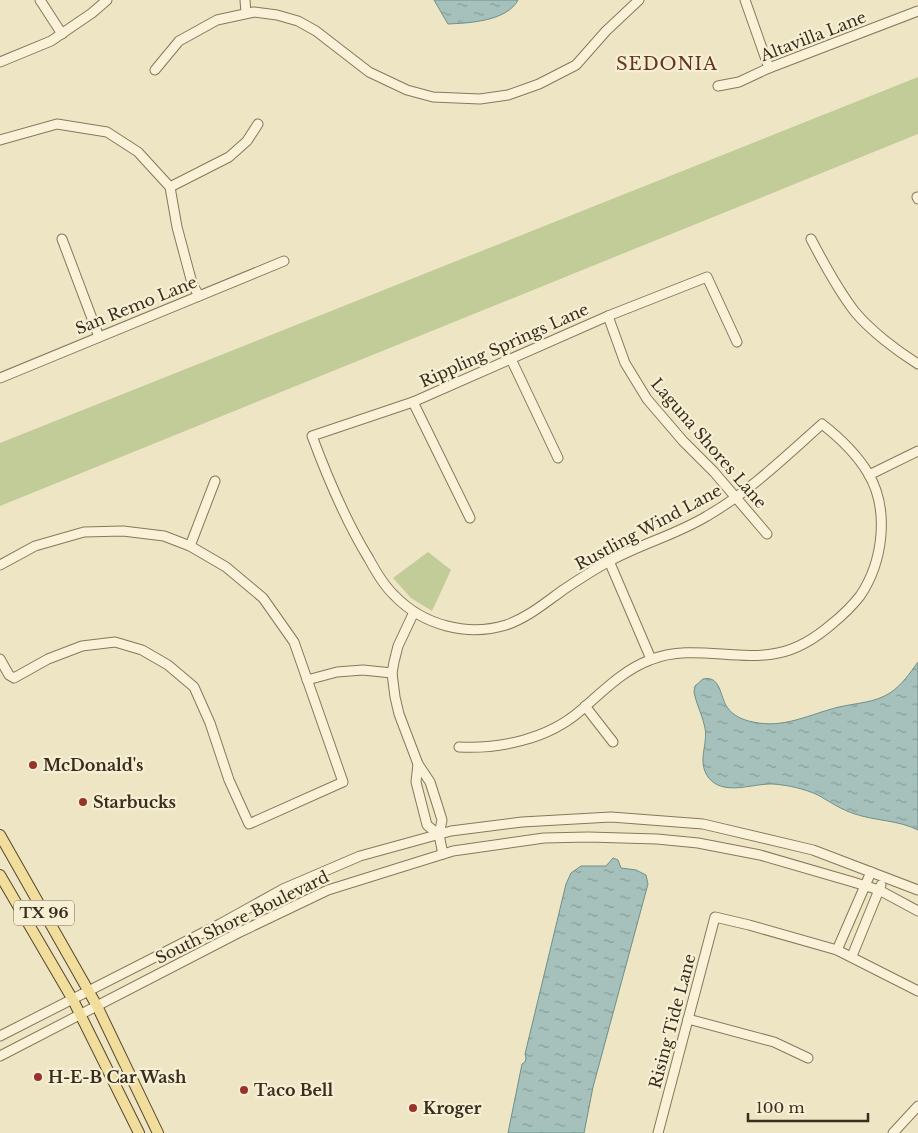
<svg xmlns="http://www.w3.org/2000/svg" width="918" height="1133" font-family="'Libre Baskerville',serif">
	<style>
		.green { fill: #c2cc98 }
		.water { fill: url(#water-ripples); stroke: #6d908a }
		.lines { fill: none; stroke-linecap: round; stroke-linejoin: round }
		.minor-casing { stroke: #89775a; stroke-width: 11 }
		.major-casing { stroke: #57452f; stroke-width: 12 }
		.minor { stroke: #f9f2d8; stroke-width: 9 }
		.major { stroke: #f1de9c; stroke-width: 10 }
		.poi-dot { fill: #98332a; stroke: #f6efd4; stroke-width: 2 }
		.labels { text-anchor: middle; stroke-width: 4.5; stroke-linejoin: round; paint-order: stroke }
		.shield { fill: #f6efd4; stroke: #726855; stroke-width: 1 }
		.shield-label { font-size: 15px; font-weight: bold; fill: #392e1e }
		.street-label { font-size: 16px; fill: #392e1e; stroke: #f6efd4 }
		.poi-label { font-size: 16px; font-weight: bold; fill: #392e1e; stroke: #f6efd4; text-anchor: start }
		.neighbourhood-label { font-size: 18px; letter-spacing: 1px; fill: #66331e; stroke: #f6efd4 }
	</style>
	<defs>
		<pattern id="water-ripples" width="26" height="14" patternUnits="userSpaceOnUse" patternTransform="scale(1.25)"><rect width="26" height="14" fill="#a6c1bc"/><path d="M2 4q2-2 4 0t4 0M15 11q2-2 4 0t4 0" fill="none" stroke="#889d98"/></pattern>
	</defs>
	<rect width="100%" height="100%" fill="#eee5c4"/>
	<!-- green -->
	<g class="green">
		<polygon points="918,77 918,134 0,506 0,443"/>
		<polygon points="428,552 451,570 432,611 411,598 393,578"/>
	</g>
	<!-- water -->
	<g class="water">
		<path d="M 434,0 L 518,0 C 507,21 470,23 448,24 Z"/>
		<path d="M 918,662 L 918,830 C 898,820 876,821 855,814 C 842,810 830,802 818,795 C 805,789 788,785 773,784 C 753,783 723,797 708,777 C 697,761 708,745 705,728 C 703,716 696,704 694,692 L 695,686 L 703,679 C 721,675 720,697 727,707 C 733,716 743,720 753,722 C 784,729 810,714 839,707 C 856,703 874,703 890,693 C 902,685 910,673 918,662 Z"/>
		<polygon points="613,858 618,860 621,868 636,870 646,875 648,884 593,1087 584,1133 508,1133 522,1064 525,1062 526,1058 525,1054 566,884 571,873 581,866 606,866"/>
	</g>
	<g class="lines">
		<defs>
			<g id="minor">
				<polyline points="40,0 62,34"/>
				<polyline points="245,0 246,13"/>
				<polyline points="745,0 769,68"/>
				<polyline points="0,62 51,41 92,13 107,0"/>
				<polyline points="155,70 179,41 217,20 254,12 277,15 298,21 316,31 369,72 407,90 433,97 480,99 508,95 539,84 576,65 606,31 639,0"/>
				<polyline points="718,86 739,82 769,68 918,11"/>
				<polyline points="0,140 57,124 107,132 138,152 170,187 177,227 192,283 199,296"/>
				<polyline points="170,187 229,157 247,141 258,124"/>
				<polyline points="917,197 918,199"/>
				<polyline points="62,239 99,337"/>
				<path d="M 811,239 C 824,264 838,290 855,312 C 871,331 897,351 918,364"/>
				<polyline points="608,316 625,363 647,399 683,441 714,472 767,534"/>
				<polyline points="511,359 558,458"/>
				<polyline points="0,378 284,261"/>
				<polyline points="413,402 470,518"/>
				<polyline points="869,475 918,451"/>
				<polyline points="190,546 215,481"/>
				<polyline points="609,561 651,659"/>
				<polyline points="0,565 35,546 84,532 123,531 164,536 190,546 226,567 263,598 294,642 343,782 249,824 229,780 210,723 194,687 168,665 142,650 115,642 82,646 48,659 14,678 9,675 0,659"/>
				<polyline points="414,612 398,646 394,662 392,673 395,697 399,714 418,764 430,782 438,807 442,820 439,835 443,854"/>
				<polyline points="307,680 337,672 363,670 392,673"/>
				<polyline points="585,706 613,742"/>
				<path d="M 459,747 C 500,749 548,739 580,711 C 601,693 623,670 650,660 C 692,643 735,662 778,653 C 799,649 817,637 833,623 C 843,615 852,606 860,596 C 883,562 890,510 868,473 C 856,453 840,438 822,424 C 785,457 750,491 707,516 C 676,535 640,544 608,562 C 593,570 578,580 563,590 C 545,603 527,618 506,625 C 467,637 423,625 395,596 C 384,586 376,572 369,559 C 345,520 328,479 312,436 L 413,402 L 608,316 L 707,277 L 737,342"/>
				<polyline points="418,764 416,782 427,825 439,835"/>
				<polyline points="837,950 871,872"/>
				<polyline points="852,956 881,885"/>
				<polyline points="688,1019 774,1042 808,1058"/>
				<polyline points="0,1036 220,924 283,889 360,856 451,831 522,822 611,817 703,824 813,850 918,890"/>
				<polyline points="0,1056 238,933 328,890 453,851 544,838 588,837 657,839 698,843 760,855 853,882 879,890 918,911"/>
				<polyline points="658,1133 715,917 749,925 837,950 918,991"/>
				<polyline points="893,1133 918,1106"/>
			</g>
			<g id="major">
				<polyline points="0,835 97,1006 158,1133"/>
				<polyline points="0,875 73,1000 139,1133"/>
			</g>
		</defs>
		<!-- minor casing -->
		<use href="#minor" class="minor-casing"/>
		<!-- major casing -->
		<use href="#major" class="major-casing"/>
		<!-- minor -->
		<use href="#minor" class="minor"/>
		<!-- major -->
		<use href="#major" class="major"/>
	</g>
	<!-- markers -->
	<g class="poi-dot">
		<circle cx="33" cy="765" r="5"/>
		<circle cx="83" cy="802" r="5"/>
		<circle cx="38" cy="1077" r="5"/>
		<circle cx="244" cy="1090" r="5"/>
		<circle cx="413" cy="1108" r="5"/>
	</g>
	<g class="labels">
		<!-- shield labels -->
		<rect class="shield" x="14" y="900.5" width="60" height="25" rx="4"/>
		<g class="shield-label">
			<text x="44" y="918">TX 96</text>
		</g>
		<!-- street labels -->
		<g class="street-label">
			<text transform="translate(813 36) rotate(-21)" y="6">Altavilla Lane</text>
			<text transform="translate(136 305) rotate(-22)" y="6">San Remo Lane</text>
			<text transform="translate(504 345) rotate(-24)" y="6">Rippling Springs Lane</text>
			<text transform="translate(709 443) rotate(49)" y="6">Laguna Shores Lane</text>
			<text transform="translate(648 527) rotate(-28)" y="6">Rustling Wind Lane</text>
			<text transform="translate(242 917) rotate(-26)" y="6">South Shore Boulevard</text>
			<text transform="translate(672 1021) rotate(-75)" y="6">Rising Tide Lane</text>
		</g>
		<!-- poi labels -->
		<g class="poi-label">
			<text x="43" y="771">McDonald's</text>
			<text x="93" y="808">Starbucks</text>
			<text x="48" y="1083">H-E-B Car Wash</text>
			<text x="254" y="1096">Taco Bell</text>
			<text x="423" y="1114">Kroger</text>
		</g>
		<!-- neighbourhood labels -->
		<g class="neighbourhood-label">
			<text x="667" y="70">SEDONIA</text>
		</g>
	</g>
	<!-- scale -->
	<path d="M748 1113v8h120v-8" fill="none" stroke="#392e1e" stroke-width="2.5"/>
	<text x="756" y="1113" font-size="15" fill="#392e1e" stroke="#f6efd4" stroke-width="4" paint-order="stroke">100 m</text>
</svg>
